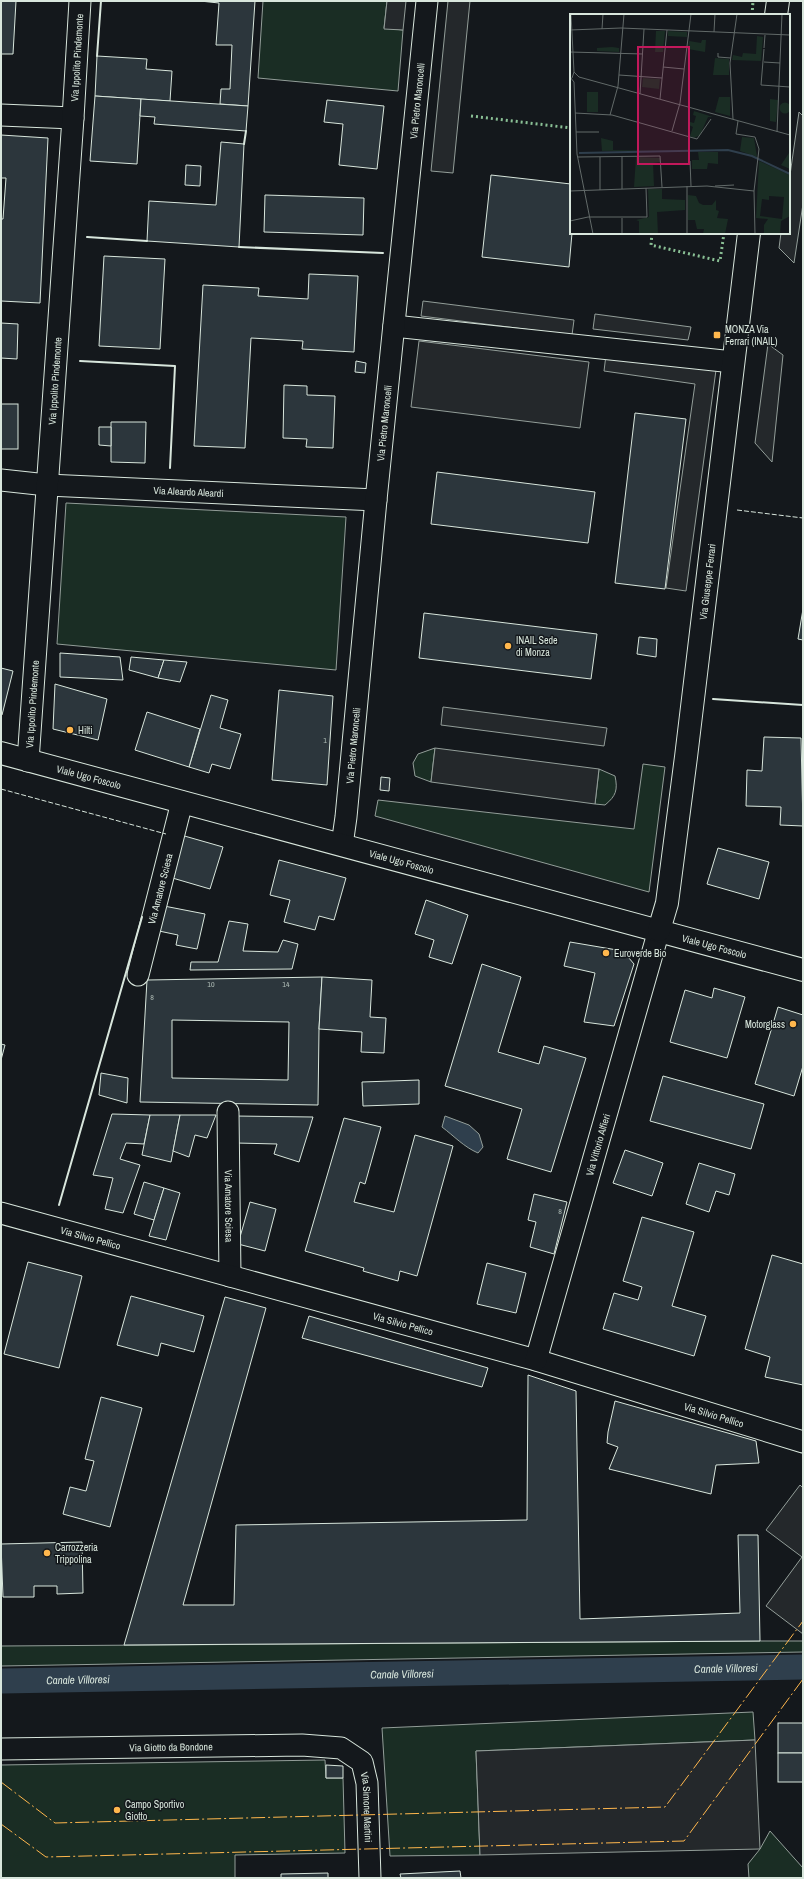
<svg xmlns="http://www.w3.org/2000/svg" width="804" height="1879" font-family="'Archivo Narrow',sans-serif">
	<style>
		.green { fill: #1a2d24; stroke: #939e99 }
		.parking { fill: #24282b; stroke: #939e99 }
		.water { fill: #2f3f4d; stroke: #939e99 }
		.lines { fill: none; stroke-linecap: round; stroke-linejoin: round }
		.canal { stroke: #2f3f4d; stroke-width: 25 }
		.building { fill: #2c363c; stroke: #d8e6dc; fill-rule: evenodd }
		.minor-casing { stroke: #d8e6dc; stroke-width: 23 }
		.tertiary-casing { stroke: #d8e6dc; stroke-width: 24 }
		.minor { stroke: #14181c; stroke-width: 21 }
		.tertiary { stroke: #14181c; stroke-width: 22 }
		.hedge { stroke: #8ac095; stroke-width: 3; stroke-dasharray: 2 3; stroke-linecap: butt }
		.fence { stroke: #d8e6dc; stroke-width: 1; stroke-dasharray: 5 2; stroke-linecap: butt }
		.wall { stroke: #d8e6dc; stroke-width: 2 }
		.power { stroke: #ffb74d; stroke-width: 1; stroke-dasharray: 14 3 2 3; stroke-linecap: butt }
		.poi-dot { fill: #ffb74d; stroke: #14181c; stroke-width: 1.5 }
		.labels { text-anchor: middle; stroke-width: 3; stroke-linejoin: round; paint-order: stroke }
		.number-label { font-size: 8px; fill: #adbab4 }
		.street-label { font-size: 10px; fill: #d8e6dc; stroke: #14181c }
		.poi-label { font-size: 10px; fill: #d8e6dc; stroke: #14181c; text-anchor: start }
		.water-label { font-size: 11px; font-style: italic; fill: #d8e6dc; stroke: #14181c }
		.inset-river { fill: none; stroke: #2f3f4d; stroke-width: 2 }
		.inset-road { fill: none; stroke: #626a69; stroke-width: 1 }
		.view { fill: #c2185b; fill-opacity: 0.15; stroke: #c2185b; stroke-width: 2 }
		.inset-edge { fill: none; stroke: #d8e6dc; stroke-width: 2 }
	</style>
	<rect width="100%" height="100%" fill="#14181c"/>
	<!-- green -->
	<g class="green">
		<polygon points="263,1 387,1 384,28 403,30 398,91 258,78"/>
		<polygon points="66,503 346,517 336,670 57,644"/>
		<polygon points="435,748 431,782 415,776 413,763 418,754"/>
		<polygon points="643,764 665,767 649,892 375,816 378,800 634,829"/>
		<path d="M 599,769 L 615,776 C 618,790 616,796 605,805 L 595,804 Z"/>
		<polygon points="760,1641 803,1641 803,1652 1,1666 1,1646"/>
		<polygon points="753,1712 755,1740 476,1751 480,1855 390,1856 382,1728"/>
		<polygon points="325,1760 326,1778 343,1778 345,1853 235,1855 235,1878 1,1878 1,1765"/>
		<polygon points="770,1831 803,1868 803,1878 749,1878 748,1864 760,1849"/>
	</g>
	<!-- parking -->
	<g class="parking">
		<polygon points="387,1 406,1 403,30 384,29"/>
		<polygon points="448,1 470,1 453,173 431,171"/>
		<polygon points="799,112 803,116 803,204 794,263 779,248 781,233 789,233 789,182"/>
		<polygon points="423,301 574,320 572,335 421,316"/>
		<polygon points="595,314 691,327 688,340 593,329"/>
		<polygon points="419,341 589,362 580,428 411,407"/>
		<polygon points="768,344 783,355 772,462 755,443"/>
		<polygon points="606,355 716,370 686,591 666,588 695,384 604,371"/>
		<polygon points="443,707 607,728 604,746 441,725"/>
		<polygon points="435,748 599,769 595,804 431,782"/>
		<polygon points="800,1485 803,1488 803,1634 766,1606 802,1557 766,1530"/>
		<polygon points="755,1740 760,1849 480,1855 476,1751"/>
	</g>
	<!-- water -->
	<path class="water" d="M 445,1116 L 469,1125 L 479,1134 L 483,1147 L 478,1153 C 464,1147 454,1136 442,1127 Z"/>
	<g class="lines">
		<!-- canal -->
		<path class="canal" id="s1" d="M 1,1681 L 803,1667"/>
	</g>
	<!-- building -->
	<g class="building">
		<polygon points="1,1 16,1 13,54 1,54"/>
		<polygon points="255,1 248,106 220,104 221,89 230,89 232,45 216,45 219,3 200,1"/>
		<polygon points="97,56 147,59 146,69 172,71 170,101 95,96"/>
		<polygon points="95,96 141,99 137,164 90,161"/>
		<polygon points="141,99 248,106 246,131 154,124 155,117 140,116"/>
		<polygon points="327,100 384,106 377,169 339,165 343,124 324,122"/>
		<polygon points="1,135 48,138 40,303 1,301 1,219 3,219 6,178 1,178"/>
		<polygon points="221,142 244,144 239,247 147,241 149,201 216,205"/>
		<polygon points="186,165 201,166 200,186 185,185"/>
		<polygon points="491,175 571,184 571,233 572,233 569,267 482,257"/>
		<polygon points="265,195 364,198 363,235 264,232"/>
		<polygon points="104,256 165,259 160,349 99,346"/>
		<polygon points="309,274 358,276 354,352 302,349 303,341 251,338 245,448 194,446 203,285 259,288 258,296 308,299"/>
		<polygon points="1,323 18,324 17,359 1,358"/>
		<polygon points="356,361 366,363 365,373 355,372"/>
		<polygon points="284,385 307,386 307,395 335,396 333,448 306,447 307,439 283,438"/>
		<rect x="1" y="404" width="17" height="45"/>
		<polygon points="635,413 686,419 665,589 615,583"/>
		<polygon points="111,422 146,422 145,463 111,462"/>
		<polygon points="99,427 111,427 111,446 99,445"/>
		<polygon points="437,472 595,492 588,543 431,524"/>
		<polygon points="803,609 803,640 798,639"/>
		<polygon points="424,613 597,634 591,679 419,658"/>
		<polygon points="639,637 657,639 656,657 637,654"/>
		<polygon points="60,653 120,657 123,680 60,677"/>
		<polygon points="131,657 164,660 158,678 129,670"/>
		<polygon points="164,660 187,662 180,682 158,678"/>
		<polygon points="1,668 13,671 2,715 1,715"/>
		<polygon points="55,684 107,699 98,740 53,729"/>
		<polygon points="279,690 333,696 327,785 272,780"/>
		<polygon points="211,695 228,700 220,728 241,734 230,769 212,764 209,773 189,767"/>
		<polygon points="147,712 200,729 189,767 135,750"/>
		<polygon points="764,737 801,738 803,826 780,825 781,807 746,806 747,770 762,771"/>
		<polygon points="381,777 390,778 389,791 380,790"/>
		<polygon points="181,835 223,847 210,889 169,877"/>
		<polygon points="718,848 769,862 759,899 707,884"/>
		<polygon points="279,860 346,878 334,920 319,916 315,930 284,922 290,900 270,895"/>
		<polygon points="426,900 468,915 452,964 429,957 434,940 415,934"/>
		<polygon points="164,906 205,914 197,949 176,945 178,935 159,931"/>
		<polygon points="229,921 248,924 243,951 278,952 283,940 298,944 292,969 190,970 191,962 218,962"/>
		<polygon points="570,942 623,951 634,964 614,1026 584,1022 595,973 564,966"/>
		<polygon points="482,964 521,977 498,1052 539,1064 544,1046 586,1058 551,1172 507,1159 522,1109 445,1086"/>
		<path d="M 322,977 L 319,1029 L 318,1105 L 140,1102 L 147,980 ZM 172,1020 L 289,1022 L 288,1080 L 172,1078 Z"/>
		<polygon points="322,977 372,980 370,1017 386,1018 384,1053 361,1052 362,1032 319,1029"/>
		<polygon points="714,988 745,997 727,1058 670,1042 685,990 712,998"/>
		<polygon points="778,1007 803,1015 803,1066 794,1096 755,1084"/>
		<polygon points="1,1044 5,1045 1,1060"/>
		<polygon points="101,1073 128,1078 127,1103 99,1095"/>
		<polygon points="663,1076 764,1104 751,1149 650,1121"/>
		<polygon points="419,1080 419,1104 363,1106 362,1082"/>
		<polygon points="112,1114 150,1115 144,1144 126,1143 120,1159 140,1165 123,1213 105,1209 113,1178 93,1175"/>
		<polygon points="150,1115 180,1115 171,1162 142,1155"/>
		<polygon points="180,1115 216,1115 207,1138 195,1135 189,1157 173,1151"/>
		<polygon points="234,1116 313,1117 299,1162 274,1154 277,1144 236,1143"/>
		<polygon points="344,1118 381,1127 365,1184 360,1182 354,1202 394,1212 415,1135 453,1146 417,1276 400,1271 398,1281 363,1271 364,1268 305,1251"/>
		<polygon points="625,1150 663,1163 652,1196 613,1183"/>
		<polygon points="699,1163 735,1174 729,1195 716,1191 709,1212 686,1204"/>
		<polygon points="144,1182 164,1188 154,1220 134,1214"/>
		<polygon points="164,1188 180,1193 166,1240 149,1236"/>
		<polygon points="534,1194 567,1202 554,1254 530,1247 536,1222 528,1220"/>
		<polygon points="250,1202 276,1209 265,1251 238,1244"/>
		<polygon points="642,1217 694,1232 672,1306 706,1316 694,1356 603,1329 614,1293 638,1300 642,1287 623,1281"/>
		<polygon points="772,1255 803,1264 803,1385 765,1377 770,1357 745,1349"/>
		<polygon points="28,1262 82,1276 59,1368 4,1354"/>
		<polygon points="487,1263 526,1273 516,1313 477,1304"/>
		<polygon points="131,1296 204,1316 194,1352 161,1343 158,1356 117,1345"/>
		<polygon points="225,1297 266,1308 183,1605 234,1605 236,1525 527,1520 528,1375 576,1391 580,1619 740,1613 738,1535 758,1535 760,1641 124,1645"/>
		<polygon points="309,1316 488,1368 482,1387 302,1338"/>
		<polygon points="101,1397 142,1408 110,1527 63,1514 70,1487 86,1491 94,1461 85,1459"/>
		<polygon points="615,1401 756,1441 759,1463 716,1465 711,1494 609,1469 618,1447 607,1443 608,1432"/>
		<polygon points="82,1542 83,1593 57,1594 57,1586 34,1586 34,1597 3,1597 1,1544"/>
		<rect x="778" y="1723" width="25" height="30"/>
		<rect x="778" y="1753" width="25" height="29"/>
		<polygon points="326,1765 343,1766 343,1778 326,1778"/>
		<polygon points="460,1871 461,1878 401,1878 400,1874"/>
		<polygon points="328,1873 328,1878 281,1878 281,1874"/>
	</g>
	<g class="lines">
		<defs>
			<g id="minor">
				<polyline points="1,115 73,118"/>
				<polyline points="394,326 733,362"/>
				<path id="s2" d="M 1,480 L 47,485 L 376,500"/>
				<path id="s3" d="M 28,761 L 73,118 L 80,1"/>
				<path id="s4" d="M 342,845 L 346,817 L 376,500 L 427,1"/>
				<path id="s5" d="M 138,975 L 182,802"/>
				<path id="s6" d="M 228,1112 L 230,1276"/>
				<path id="s7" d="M 1,1213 L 536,1360 L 803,1442"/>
				<path id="s8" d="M 536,1360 L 659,930"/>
				<path id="s9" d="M 1,1749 L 302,1745 L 341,1748 L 362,1762 L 367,1783 L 370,1878"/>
			</g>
			<g id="tertiary">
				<polyline points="776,15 778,1"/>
				<path id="s10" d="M 1,753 L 803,970"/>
				<path id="s11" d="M 659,930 L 667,903 L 686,757 L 749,233"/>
			</g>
		</defs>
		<!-- minor casing -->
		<use href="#minor" class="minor-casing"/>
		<!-- tertiary casing -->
		<use href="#tertiary" class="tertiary-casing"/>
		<!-- minor -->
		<use href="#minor" class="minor"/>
		<!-- tertiary -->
		<use href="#tertiary" class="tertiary"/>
		<!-- hedge -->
		<g class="hedge">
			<polyline points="752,15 753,1"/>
			<polyline points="471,116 571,128"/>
			<polyline points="652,233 651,245 720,261 724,233"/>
		</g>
		<!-- fence -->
		<g class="fence">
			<polyline points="737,510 803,518"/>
			<polyline points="1,789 166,834"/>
		</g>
		<!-- wall -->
		<g class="wall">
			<polyline points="97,56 101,1"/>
			<polyline points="244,144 246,131"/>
			<polyline points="87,237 147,241"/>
			<polyline points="239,247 383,253"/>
			<polyline points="80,361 175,366 170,468"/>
			<polyline points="713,699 803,705"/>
			<polyline points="59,1205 142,917"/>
		</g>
		<!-- power -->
		<g class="power">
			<polyline points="1,1782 55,1823 665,1807 803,1621"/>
			<polyline points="1,1824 46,1857 684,1841 803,1679"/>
		</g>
	</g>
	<!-- markers -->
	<g class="poi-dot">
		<rect x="713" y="331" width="8" height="8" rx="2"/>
		<circle cx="508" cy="646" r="4"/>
		<circle cx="70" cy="730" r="4"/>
		<circle cx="606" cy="953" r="4"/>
		<circle cx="793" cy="1024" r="4"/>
		<circle cx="47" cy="1553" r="4"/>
		<circle cx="117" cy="1810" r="4"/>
	</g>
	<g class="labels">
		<!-- number labels -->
		<g class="number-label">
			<text x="325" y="743">1</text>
			<text x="211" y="987">10</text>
			<text x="286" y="987">14</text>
			<text x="152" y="1000">8</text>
			<text x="560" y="1214">8</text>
		</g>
		<!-- street labels -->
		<g class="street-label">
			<text dy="4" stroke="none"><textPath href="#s3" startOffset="705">Via Ippolito Pindemonte</textPath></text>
			<text dy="4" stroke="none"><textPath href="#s4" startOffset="748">Via Pietro Maroncelli</textPath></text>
			<text dy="4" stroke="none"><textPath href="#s3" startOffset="381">Via Ippolito Pindemonte</textPath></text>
			<text dy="4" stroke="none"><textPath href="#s4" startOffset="424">Via Pietro Maroncelli</textPath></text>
			<text dy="4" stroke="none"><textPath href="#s2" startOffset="188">Via Aleardo Aleardi</textPath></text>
			<text dy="4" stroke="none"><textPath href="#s11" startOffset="352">Via Giuseppe Ferrari</textPath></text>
			<text dy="4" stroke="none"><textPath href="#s3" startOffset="57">Via Ippolito Pindemonte</textPath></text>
			<text dy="4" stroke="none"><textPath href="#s4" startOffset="100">Via Pietro Maroncelli</textPath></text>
			<text dy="4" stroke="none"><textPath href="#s10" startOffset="91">Viale Ugo Foscolo</textPath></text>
			<text dy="4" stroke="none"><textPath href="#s10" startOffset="415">Viale Ugo Foscolo</textPath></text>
			<text dy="4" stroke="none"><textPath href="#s5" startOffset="89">Via Amatore Sciesa</textPath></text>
			<text dy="4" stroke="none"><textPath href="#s10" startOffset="739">Viale Ugo Foscolo</textPath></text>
			<text dy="4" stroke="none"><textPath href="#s8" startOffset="224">Via Vittorio Alfieri</textPath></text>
			<text dy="4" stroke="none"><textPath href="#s6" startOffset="94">Via Amatore Sciesa</textPath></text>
			<text dy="4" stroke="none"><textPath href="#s7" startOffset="93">Via Silvio Pellico</textPath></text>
			<text dy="4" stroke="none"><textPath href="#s7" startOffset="417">Via Silvio Pellico</textPath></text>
			<text dy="4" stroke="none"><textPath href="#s7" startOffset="741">Via Silvio Pellico</textPath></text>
			<text dy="4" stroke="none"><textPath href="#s9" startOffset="170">Via Giotto da Bondone</textPath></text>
			<text dy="4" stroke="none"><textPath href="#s9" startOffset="411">Via Simone Martini</textPath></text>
		</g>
		<!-- poi labels -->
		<g class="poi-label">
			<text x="725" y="333">MONZA Via<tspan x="725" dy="12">Ferrari (INAIL)</tspan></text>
			<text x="516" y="644">INAIL Sede<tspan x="516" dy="12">di Monza</tspan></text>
			<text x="78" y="734">Hilti</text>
			<text x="614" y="957">Euroverde Bio</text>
			<text x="785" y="1028" text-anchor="end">Motorglass</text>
			<text x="55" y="1551">Carrozzeria<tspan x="55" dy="12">Trippolina</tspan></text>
			<text x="125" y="1808">Campo Sportivo<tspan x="125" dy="12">Giotto</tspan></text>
		</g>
		<!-- water labels -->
		<g class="water-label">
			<text dy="4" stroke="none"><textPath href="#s1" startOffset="725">Canale Villoresi</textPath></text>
			<text dy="4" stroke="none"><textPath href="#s1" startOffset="401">Canale Villoresi</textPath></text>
			<text dy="4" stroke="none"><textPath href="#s1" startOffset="77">Canale Villoresi</textPath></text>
		</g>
	</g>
	<!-- overview -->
	<g transform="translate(570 14)">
		<rect width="220" height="220" fill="#14181c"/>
		<path d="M 86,17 L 95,17 L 93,38 L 85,38 ZM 98,17 L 117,18 L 117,23 L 98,22 ZM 187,22 L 193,23 L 191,47 L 162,46 L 163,41 L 172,43 L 173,39 L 186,40 ZM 132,26 L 136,26 L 135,38 L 118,35 L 119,27 L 131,29 ZM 42,33 L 49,34 L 49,38 L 27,37 L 27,34 ZM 145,44 L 159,45 L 159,61 L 143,61 ZM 73,64 L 90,65 L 89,75 L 72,73 ZM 17,78 L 28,78 L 28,98 L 17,98 ZM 149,83 L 160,83 L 160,102 L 145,98 ZM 200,85 L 208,86 L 206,108 L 200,107 ZM209.5 94a5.5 5.5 0 1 1 11 0a5.5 5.5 0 1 1-11 0ZM 124,97 L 143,103 L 138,103 L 130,121 L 124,124 L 120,122 L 123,113 L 119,111 L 120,108 L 124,109 L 126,102 L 123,101 ZM 172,123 L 184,124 L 187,143 L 170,137 ZM 31,124 L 43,127 L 43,136 L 124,136 L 32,137 ZM 128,138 L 148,138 L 148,150 L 138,149 L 137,155 L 122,155 L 122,146 L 129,146 ZM 219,139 L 220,139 L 220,155 L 211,151 ZM 66,143 L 90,144 L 90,148 L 83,149 L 84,172 L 64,173 ZM 189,147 L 220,161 L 220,202 L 211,207 L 210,220 L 194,220 L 194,211 L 198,205 L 186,204 ZM 199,182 L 214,183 L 212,205 L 190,202 L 192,185 L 199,186 ZM 78,175 L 92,175 L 92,185 L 115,186 L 115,196 L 87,198 L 88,220 L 69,220 L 69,207 L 66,206 L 79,203 ZM 118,181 L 126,182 L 129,189 L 133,191 L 142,191 L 146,186 L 146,196 L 149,197 L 147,204 L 158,205 L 155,220 L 133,220 L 134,215 L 127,215 L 125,206 L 118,206 Z" fill="#1a2d24" fill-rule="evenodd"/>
		<path class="inset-river" d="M 9,139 L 158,136 L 182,142 L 220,160"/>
		<path class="inset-road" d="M 1,0 L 4,58 L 2,64M 32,15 L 33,0M 0,16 L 51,14 L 220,21M 144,18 L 145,0M 194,34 L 195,21M 194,35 L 191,71 L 220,73M 0,38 L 73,40M 148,39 L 148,43 L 161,44M 194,48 L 210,49M 93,53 L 114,55M 4,58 L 9,63 L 220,121M 49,61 L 92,64M 0,63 L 4,68 L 7,140 L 23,220M 70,80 L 74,15M 90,85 L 97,16M 5,99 L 42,101 L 127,125 L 141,105M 40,101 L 48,72 L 54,0M 163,105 L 160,49 L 167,0M 168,107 L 166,120 L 185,123 L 189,135 L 184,177 L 185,220M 102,117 L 110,89 L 121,0M 6,118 L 29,118M 207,118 L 212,0M 52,142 L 52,175M 8,143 L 90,142 L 92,173M 30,143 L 30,176M 120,147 L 121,172M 117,172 L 117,220M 145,172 L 164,171M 0,177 L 137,172 L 184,177M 52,204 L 52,220M 0,207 L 18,203 L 77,203 L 76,174"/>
		<path class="view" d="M 68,33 L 119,33 L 119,150 L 68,150 Z"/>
		<rect width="220" height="220" class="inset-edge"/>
	</g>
	<!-- border -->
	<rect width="804" height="1879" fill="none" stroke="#d8e6dc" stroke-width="4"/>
</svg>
